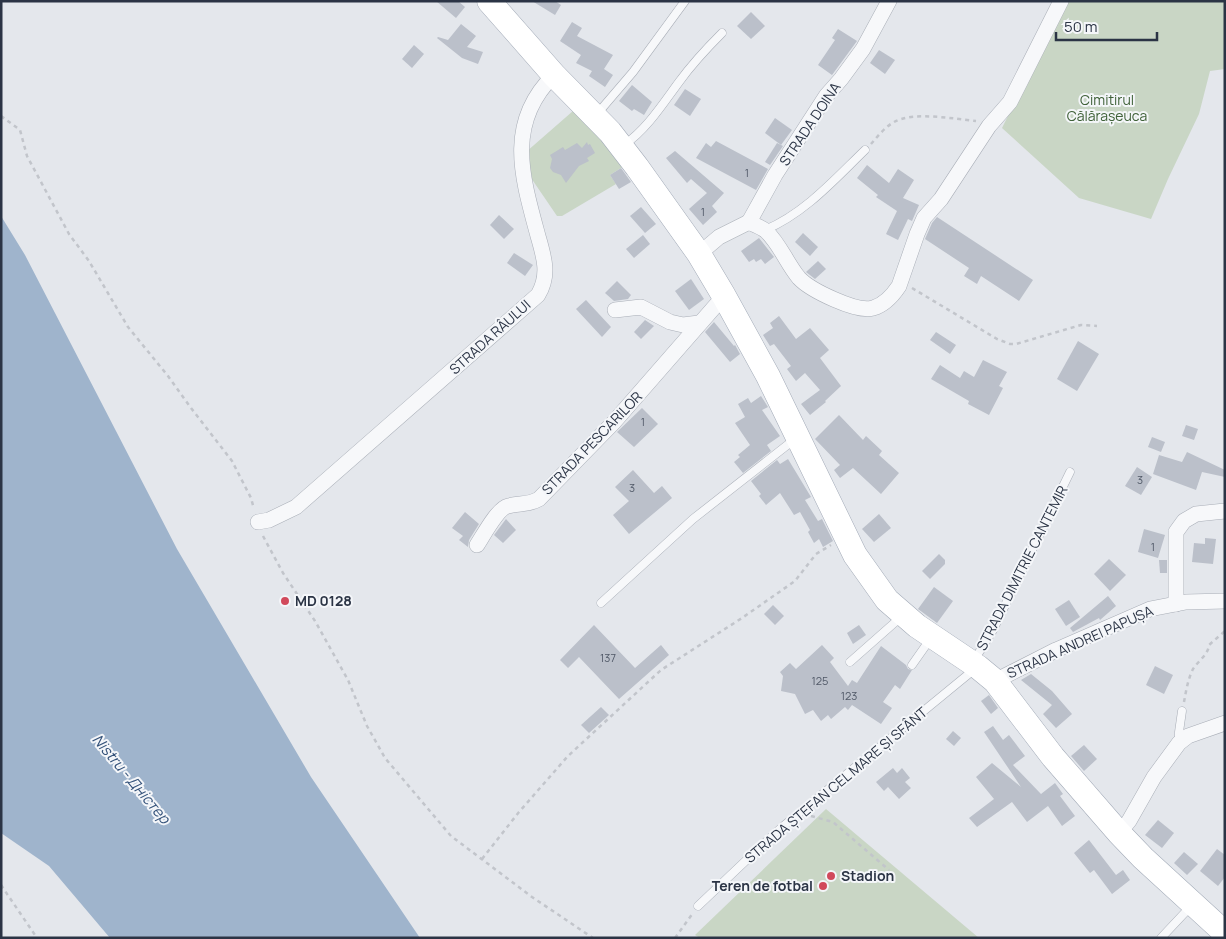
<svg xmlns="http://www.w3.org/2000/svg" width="1226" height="939" font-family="Manrope,sans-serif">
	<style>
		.green { fill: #c9d6c5 }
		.water { fill: #9fb4cc }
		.building { fill: #bbc0ca }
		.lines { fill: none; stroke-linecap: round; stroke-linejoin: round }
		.lane-casing { stroke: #a9aeb7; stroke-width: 9 }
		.street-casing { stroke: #a9aeb7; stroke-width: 16 }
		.primary-casing { stroke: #a3abb8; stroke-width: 25 }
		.path { stroke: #c2c5cb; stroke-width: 2.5; stroke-dasharray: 4 4; stroke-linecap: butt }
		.lane { stroke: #f7f8fa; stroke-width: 8 }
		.street { stroke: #f7f8fa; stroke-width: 15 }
		.primary { stroke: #fff; stroke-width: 24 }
		.poi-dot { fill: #d1495b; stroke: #f4f6f9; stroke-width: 2 }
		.labels { text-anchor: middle; stroke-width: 4; stroke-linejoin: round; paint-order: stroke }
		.number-label { font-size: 11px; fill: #4f5766 }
		.park-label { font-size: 14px; fill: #3f6138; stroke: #f4f6f9 }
		.street-label { font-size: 14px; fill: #2b3445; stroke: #f4f6f9 }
		.poi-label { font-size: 14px; font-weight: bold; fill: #2b3445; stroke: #f4f6f9; text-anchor: start }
		.water-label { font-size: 15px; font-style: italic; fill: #34527a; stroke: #f4f6f9 }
	</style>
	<rect width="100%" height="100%" fill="#e4e7ec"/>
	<!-- green -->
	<g class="green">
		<polygon points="1065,1 1225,1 1225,69 1210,71 1199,114 1168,179 1151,219 1079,198 1002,128"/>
		<polygon points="573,111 576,111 624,166 610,175 616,184 562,216 557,216 527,172 526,152"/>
		<polygon points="826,809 979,938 700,938 695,935"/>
	</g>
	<!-- water -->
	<polygon class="water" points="1,216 25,255 177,549 311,777 420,938 110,938 49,866 1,833"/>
	<!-- building -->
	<g class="building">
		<polygon points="436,1 458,1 465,7 456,18"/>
		<polygon points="532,1 555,1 561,5 555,15"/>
		<polygon points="751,12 765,26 751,39 737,26"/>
		<polygon points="572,22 582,28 577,36 613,55 604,69 613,75 605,87 589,76 592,71 576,63 581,55 560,41"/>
		<polygon points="461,24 476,36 467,47 483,52 478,64 462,58 437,38 438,37 448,40"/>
		<polygon points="838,29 857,41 832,75 818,65 835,40 832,38"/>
		<polygon points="414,45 424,54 412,68 402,59"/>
		<polygon points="879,50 895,60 885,74 870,63"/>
		<polygon points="632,85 652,102 644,115 634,109 632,111 619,101"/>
		<polygon points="685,89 701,99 690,116 674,105"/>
		<polygon points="775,118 792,130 781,145 765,133"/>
		<polygon points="716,141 768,169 756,190 696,158 706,143 711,147"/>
		<polygon points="587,142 588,145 590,144 595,153 587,158 589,161 579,166 566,183 561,175 553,172 550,168 552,159 550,155 563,147 565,150 577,143 582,148"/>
		<polygon points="777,143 783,146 770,165 765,162"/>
		<polygon points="675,151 724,193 712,206 717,212 703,225 689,209 707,193 691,179 687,183 666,158"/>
		<polygon points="867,165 889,183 898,169 914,180 903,198 919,205 912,221 908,219 898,240 886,234 897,211 876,197 878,195 857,178"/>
		<polygon points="621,168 631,182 619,189 610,175"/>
		<polygon points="641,207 656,224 645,233 630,216"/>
		<polygon points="499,215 514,229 504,239 490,225"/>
		<polygon points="937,217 1033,280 1019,301 981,276 977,284 964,276 969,268 925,239 932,223"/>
		<polygon points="803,233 818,247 810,256 795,242"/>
		<polygon points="643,235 650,244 634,258 626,249"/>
		<polygon points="759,238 774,257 765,264 761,259 756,262 754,259 749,262 741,251"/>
		<polygon points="514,253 533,265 525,276 507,263"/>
		<polygon points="818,261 826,269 815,279 806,272"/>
		<polygon points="691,279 704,299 689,310 675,291"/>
		<polygon points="617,281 631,295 628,299 614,301 605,293"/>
		<polygon points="586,300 611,327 602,337 576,309"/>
		<polygon points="779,316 796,339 810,328 829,350 820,358 841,386 825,401 826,402 810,415 801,404 820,390 805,373 796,381 787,369 791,366 774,344 770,346 763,335 773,328 770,323"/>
		<polygon points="645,320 654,326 641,339 634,332"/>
		<polygon points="714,322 734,346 735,345 740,354 730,362 705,332"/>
		<polygon points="936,332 956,345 950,354 930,340"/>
		<polygon points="1078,341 1099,354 1077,391 1057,379"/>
		<polygon points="983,360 1007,372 999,386 1003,388 989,415 968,404 969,401 931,379 940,365 960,378 964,371 974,377"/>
		<polygon points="761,396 768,407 762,410 780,436 767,445 771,451 743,473 734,462 740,457 738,455 750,445 735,423 745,417 738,404 748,398 751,403"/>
		<polygon points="642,408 658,424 634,447 617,432"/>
		<polygon points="839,415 863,440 866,436 882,451 879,455 899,473 881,494 853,468 840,478 834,470 840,465 815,439"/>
		<polygon points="1186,425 1198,429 1194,440 1182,436"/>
		<polygon points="1152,437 1165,442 1161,452 1148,447"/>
		<polygon points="1187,452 1225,470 1225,477 1202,472 1196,490 1153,474 1159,455 1182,462"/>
		<polygon points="788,459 811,497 805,500 818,521 822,519 833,541 823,547 819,539 814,543 808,532 810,530 800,512 794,515 780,493 766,505 759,496 761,494 751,481 777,460 780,464"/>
		<polygon points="1137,467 1152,477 1141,495 1125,486"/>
		<polygon points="633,470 654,493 662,486 672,498 629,534 613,515 629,501 615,487"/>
		<polygon points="465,512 479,524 469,540 468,547 459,540 463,536 452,528"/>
		<polygon points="879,514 891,528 874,542 862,529"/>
		<polygon points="506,519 516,530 503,543 494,535"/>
		<polygon points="1144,529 1165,535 1158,558 1138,552"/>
		<polygon points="1205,538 1216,539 1213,564 1192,562 1194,543 1205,544"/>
		<polygon points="939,554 945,560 945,564 930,579 922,571"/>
		<polygon points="1109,559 1126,575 1110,591 1094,574"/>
		<polygon points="1159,560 1167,560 1167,573 1160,573"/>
		<polygon points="934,587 953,601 937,623 918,609"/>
		<polygon points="1108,596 1116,606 1100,620 1099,618 1073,632 1070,628"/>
		<polygon points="1069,600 1080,617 1066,626 1055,609"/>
		<polygon points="773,605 784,616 775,625 764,614"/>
		<polygon points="594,625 635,668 661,645 669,655 619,699 579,657 568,668 560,660"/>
		<polygon points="859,625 866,635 853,644 847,633"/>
		<polygon points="822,645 834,658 830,662 848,686 852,680 857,683 881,646 906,665 908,669 912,670 900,689 895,685 883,702 892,708 881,724 852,705 848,710 845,707 831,719 828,715 821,721 813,710 805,714 795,694 781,691 783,676 780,672 790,663 796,669"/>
		<polygon points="1155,666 1173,675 1164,694 1146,685"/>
		<polygon points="1031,674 1052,691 1072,714 1056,728 1043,714 1052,705 1021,680"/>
		<polygon points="989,695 998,708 991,714 981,701"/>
		<polygon points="601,707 609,715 589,733 581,725"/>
		<polygon points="993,726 1003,740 1009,735 1025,756 1013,765 1041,794 1055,783 1063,794 1060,796 1075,816 1062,826 1048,806 1027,822 1012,802 977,827 969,818 994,799 976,777 992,763 1021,787 984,732"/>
		<polygon points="953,731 961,738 954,746 946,739"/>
		<polygon points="1084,745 1097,759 1084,771 1071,756"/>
		<polygon points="893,768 897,773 902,768 910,778 905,782 911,788 899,799 888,787 884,791 876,782"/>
		<polygon points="1158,820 1174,833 1162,848 1145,835"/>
		<polygon points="1089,840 1116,875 1123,870 1130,880 1112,894 1094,870 1090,873 1074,853"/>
		<polygon points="1217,849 1225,855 1225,877 1218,886 1200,871"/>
		<polygon points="1184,852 1198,864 1187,875 1174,863"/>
	</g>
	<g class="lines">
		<defs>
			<g id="lane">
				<polyline points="597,114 633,72 685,1"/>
				<path d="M 624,145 C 647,129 662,105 679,82 C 692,64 707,48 722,33"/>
				<path d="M 765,230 C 805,213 834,180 865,150"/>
				<polyline points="601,603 693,519 795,439"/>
				<polyline points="850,662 901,617"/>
				<polyline points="973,662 993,630 1070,472"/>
				<polyline points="912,665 931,638"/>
				<polyline points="1179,743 1179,732 1182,711"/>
				<polyline points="698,906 756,851 781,828 976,668"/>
				<polyline points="1161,938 1192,905"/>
			</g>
			<g id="street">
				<path d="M 749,222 C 754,225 761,227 766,231 C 780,244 787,264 799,278 C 810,290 857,313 873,308 C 884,305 893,295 899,286 L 917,234 L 924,218 L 941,199 L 989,126 L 1010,102 L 1061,1"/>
				<polyline points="749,222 775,175 826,96 841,79 863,49 889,1"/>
				<polyline points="699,254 719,237 749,222"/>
				<polyline points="615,310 641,307 670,322 683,325 699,323"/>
				<path d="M 258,522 L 269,520 L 296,507 L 538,295 C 550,275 544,257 538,236 C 522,177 505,123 554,75"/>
				<path d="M 477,545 C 483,536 498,508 508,506 C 520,503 529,505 539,499 L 614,422 L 724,296"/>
				<polyline points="1176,604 1176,532 1184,521 1196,514 1225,511"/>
				<polyline points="995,681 1056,650 1150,609 1186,602 1225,601"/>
				<polyline points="1119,833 1129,821 1154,777 1179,743 1188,736 1225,723"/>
			</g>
			<polyline id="primary" points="489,1 554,75 610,132 637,167 699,254 724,296 768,376 855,555 887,600 917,626 978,667 995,681 1053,757 1119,833 1143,858 1225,933"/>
		</defs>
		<!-- lane casing -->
		<use href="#lane" class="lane-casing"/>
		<!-- street casing -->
		<use href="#street" class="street-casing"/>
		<!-- primary casing -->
		<use href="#primary" class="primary-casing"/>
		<!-- path -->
		<g class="path">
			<polyline points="1,116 20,130 27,156 69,234 89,261 128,327 168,376 191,408 232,461 251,498 254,509"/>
			<path d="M 871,144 C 878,136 885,127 894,122 C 914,111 954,119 976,121"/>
			<polyline points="912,288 997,339 1010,344 1016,344 1081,325 1097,326"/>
			<polyline points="263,536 283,573 315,621 348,680 367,726 385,758 451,836 532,897 593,938"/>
			<path d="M 1184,702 C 1186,691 1188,679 1193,669 C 1198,661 1208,655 1209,645 L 1225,631"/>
			<polyline points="811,816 833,822 889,870"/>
			<polyline points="482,859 519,812 568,756 661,670 742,618 795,581 816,554 831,545"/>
			<polyline points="1,885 37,938"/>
			<polyline points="675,938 693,913"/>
		</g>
		<!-- lane -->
		<use href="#lane" class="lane"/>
		<!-- street -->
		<use href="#street" class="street"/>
		<!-- primary -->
		<use href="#primary" class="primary"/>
	</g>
	<!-- markers -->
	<g class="poi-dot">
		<circle cx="285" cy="601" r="5"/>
		<circle cx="831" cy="876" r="5"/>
		<circle cx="823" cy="886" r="5"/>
	</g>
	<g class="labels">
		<!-- number labels -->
		<g class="number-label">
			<text x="747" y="177">1</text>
			<text x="703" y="216">1</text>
			<text x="643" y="426">1</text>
			<text x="1140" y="484">3</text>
			<text x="632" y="492">3</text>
			<text x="1153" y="551">1</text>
			<text x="608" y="662">137</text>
			<text x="820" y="685">125</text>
			<text x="849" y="700">123</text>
		</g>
		<!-- park labels -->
		<g class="park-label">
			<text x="1107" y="105">Cimitirul<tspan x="1107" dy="16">Călărașeuca</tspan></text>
		</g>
		<!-- street labels -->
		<g class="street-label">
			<text transform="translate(810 124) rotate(-56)" y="5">STRADA DOINA</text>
			<text transform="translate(490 337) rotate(-42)" y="5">STRADA RÂULUI</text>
			<text transform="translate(592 443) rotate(-46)" y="5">STRADA PESCARILOR</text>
			<text transform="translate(1022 568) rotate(-63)" y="5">STRADA DIMITRIE CANTEMIR</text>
			<text transform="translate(1080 642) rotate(-24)" y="5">STRADA ANDREI PAPUȘA</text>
			<text transform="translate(836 785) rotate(-40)" y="5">STRADA ȘTEFAN CEL MARE ȘI SFÂNT</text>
		</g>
		<!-- poi labels -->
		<g class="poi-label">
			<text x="295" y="606">MD 0128</text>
			<text x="841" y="881">Stadion</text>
			<text x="813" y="891" text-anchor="end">Teren de fotbal</text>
		</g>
		<!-- water labels -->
		<g class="water-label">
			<text transform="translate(131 779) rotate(50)" y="5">Nistru - Дністер</text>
		</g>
	</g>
	<!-- border -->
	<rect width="1226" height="939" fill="none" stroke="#2b3445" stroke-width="5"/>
	<!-- scale -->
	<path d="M1056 32v8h101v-8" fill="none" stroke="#2b3445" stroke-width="2.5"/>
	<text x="1064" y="32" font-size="15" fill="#2b3445" stroke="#f4f6f9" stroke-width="4" paint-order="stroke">50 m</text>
</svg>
